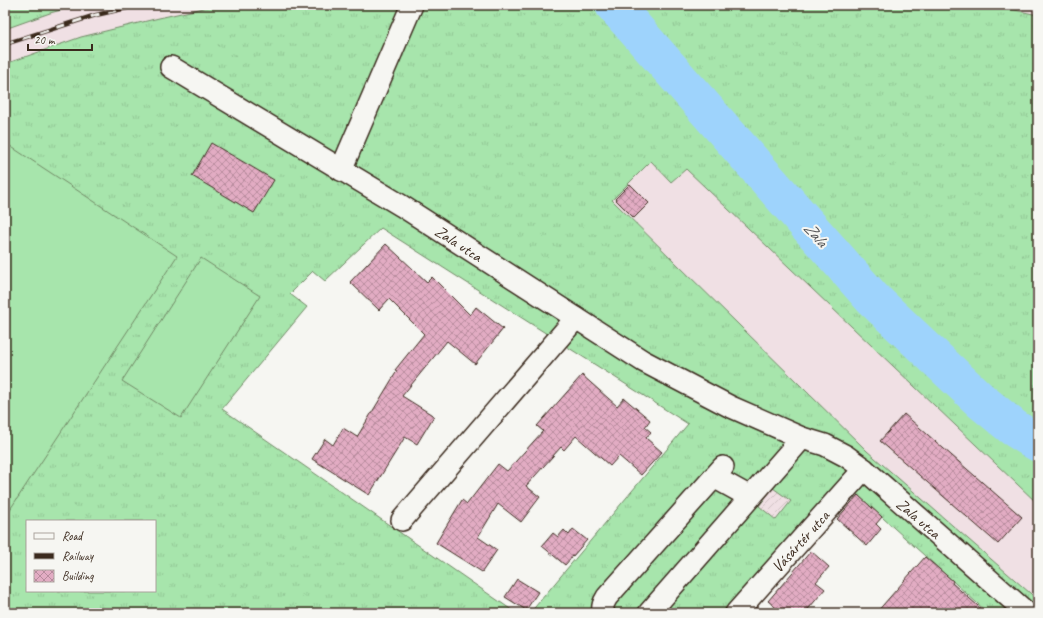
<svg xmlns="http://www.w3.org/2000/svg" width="1043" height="618" font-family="Caveat,sans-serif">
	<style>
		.built { fill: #f0e0e4 }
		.industrial { fill: url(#industrial-furrows) }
		.grass { fill: url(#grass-tufts); stroke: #718865; fill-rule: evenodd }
		.garden { fill: #a7e5ac; stroke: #718865 }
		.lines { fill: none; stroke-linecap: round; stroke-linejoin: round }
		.river { stroke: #9ed3fc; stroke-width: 38 }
		.building { fill: url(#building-cross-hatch); stroke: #3b2a1e }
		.minor-casing { stroke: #3b2a1e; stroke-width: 24 }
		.minor { stroke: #f6f6f2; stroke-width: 21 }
		.rail-casing { stroke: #3b2a1e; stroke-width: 4.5 }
		.rail { stroke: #f6f6f2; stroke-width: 3; stroke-dasharray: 9; stroke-linecap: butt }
		.labels { text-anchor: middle; stroke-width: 4; stroke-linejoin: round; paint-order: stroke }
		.street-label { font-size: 16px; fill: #3b2a1e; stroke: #f6f6f2 }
		.water-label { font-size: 17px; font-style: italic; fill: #545456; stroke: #f6f6f2 }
	</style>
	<defs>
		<pattern id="industrial-furrows" width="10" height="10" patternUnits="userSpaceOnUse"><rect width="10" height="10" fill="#f0e0e4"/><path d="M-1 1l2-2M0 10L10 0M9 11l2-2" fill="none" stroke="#cfc0c3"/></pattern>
		<pattern id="grass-tufts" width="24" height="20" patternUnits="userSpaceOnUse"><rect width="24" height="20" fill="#a7e5ac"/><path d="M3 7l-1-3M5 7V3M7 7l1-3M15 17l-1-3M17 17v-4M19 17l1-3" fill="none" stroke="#91c594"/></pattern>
		<pattern id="building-cross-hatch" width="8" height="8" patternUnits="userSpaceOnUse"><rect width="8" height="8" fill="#e2acc3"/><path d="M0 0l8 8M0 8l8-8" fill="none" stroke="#b88c9e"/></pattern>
	</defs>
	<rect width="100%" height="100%" fill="#f6f6f2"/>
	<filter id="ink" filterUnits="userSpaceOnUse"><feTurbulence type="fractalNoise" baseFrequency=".025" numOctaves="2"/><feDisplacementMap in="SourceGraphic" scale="8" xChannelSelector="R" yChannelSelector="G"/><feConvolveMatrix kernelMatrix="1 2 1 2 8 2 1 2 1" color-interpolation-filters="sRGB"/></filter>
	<g filter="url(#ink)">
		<!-- built -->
		<g class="built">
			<polygon points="80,5 217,5 159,18 81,37 5,64 5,29 50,13"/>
			<polygon points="991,5 1038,5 1038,15 995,6"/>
			<polygon points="651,160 671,182 686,168 1038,504 1038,600 867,451 612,200"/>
		</g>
		<!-- industrial -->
		<polygon class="industrial" points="773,487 791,501 776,520 758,506"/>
		<!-- grass -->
		<g class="grass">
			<polygon points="5,5 80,5 50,13 5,29"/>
			<path d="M 217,5 L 991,5 L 1038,15 L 1038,504 L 686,169 L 671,182 L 651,161 L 612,200 L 867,451 L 1038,600 L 1038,613 L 988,613 L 852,490 L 742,613 L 530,613 L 688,424 L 381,228 L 325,281 L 313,271 L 290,294 L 307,307 L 222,409 L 516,613 L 5,613 L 5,64 L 81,37 L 159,18 ZM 773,488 L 791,501 L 776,520 L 759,506 ZM 27,521 L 155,521 L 155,591 L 27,591 Z"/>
		</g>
		<!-- garden -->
		<g class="garden">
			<polygon points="10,146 177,256 5,517 5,154"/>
			<polygon points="201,258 260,296 181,418 122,381"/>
		</g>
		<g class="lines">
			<!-- river -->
			<polyline class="river" points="614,5 872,298 981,401 1014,428 1038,443"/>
		</g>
		<!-- building -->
		<g class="building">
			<polygon points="211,143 274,180 254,213 192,176"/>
			<polygon points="630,184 649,203 634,218 615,199"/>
			<polygon points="386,244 427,282 432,277 470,315 476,307 503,329 475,364 447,341 402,396 434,416 417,444 405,437 369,495 312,459 325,439 333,445 343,428 357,437 397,371 395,370 424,334 389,299 379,310 350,282"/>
			<polygon points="582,375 617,406 624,398 650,420 645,427 651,432 646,438 662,452 641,475 619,456 610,466 576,436 564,450 561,447 526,486 540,497 521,522 498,504 478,537 497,550 482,572 436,543 462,500 467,504 498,464 507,471 543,431 537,426"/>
			<polygon points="904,414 1022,517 998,544 880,441"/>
			<polygon points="858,495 882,517 876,524 881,529 867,546 837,519"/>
			<polygon points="573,529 587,540 565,565 542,546 553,533 558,537 564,530 569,535"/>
			<polygon points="811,551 829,567 816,582 825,589 805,613 782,613 768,601"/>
			<polygon points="925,557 953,581 952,583 986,613 876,613"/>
			<polygon points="517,579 538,592 526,610 505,597"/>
		</g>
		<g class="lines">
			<defs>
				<g id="minor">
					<polyline points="171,67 402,206 643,361 729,406 802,438 825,445 846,456 864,469 1027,613"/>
					<polyline points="341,170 412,5"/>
					<polyline points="714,477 750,497"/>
					<polyline points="402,520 576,318"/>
					<path d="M 604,613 C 601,607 604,602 607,597 L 723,467"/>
					<polyline points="649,613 802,438"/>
					<polyline points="736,613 864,469"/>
				</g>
			</defs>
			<!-- minor casing -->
			<use href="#minor" class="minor-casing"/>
			<!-- minor -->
			<use href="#minor" class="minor"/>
			<defs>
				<polyline id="rail" points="5,44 96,15 140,5"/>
			</defs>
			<!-- rail casing -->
			<use href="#rail" class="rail-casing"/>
			<!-- rail -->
			<use href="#rail" class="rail"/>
		</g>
	</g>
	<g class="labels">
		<!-- street labels -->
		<g class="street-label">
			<text transform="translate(459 243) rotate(33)" y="6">Zala utca</text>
			<text transform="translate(919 518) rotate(41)" y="6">Zala utca</text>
			<text transform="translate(800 541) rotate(-48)" y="6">Vásártér utca</text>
		</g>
		<!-- water labels -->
		<g class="water-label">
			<text transform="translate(816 234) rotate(49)" y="6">Zala</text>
		</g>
	</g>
	<!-- margin -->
	<rect width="1043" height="618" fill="none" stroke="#f6f6f2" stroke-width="20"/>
	<rect x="10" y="10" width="1023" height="598" fill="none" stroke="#3b2a1e" stroke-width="1.5" filter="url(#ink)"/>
	<!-- legend -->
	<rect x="26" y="520" width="130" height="72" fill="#f6f6f2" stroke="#aba49d"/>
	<rect x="34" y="533" width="20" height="6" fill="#f6f6f2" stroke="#aba49d"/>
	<text x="62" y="540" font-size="12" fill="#3b2a1e">Road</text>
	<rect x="34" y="553" width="20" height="6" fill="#3b2a1e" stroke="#aba49d"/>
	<text x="62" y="560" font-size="12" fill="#3b2a1e">Railway</text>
	<rect x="34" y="570" width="20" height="12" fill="url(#building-cross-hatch)" stroke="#aba49d"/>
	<text x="62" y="580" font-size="12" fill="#3b2a1e">Building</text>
	<!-- scale -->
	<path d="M28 44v6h64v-6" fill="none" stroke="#3b2a1e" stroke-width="2"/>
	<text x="34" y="44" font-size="12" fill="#3b2a1e" stroke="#f6f6f2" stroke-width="3" paint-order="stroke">20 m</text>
</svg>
